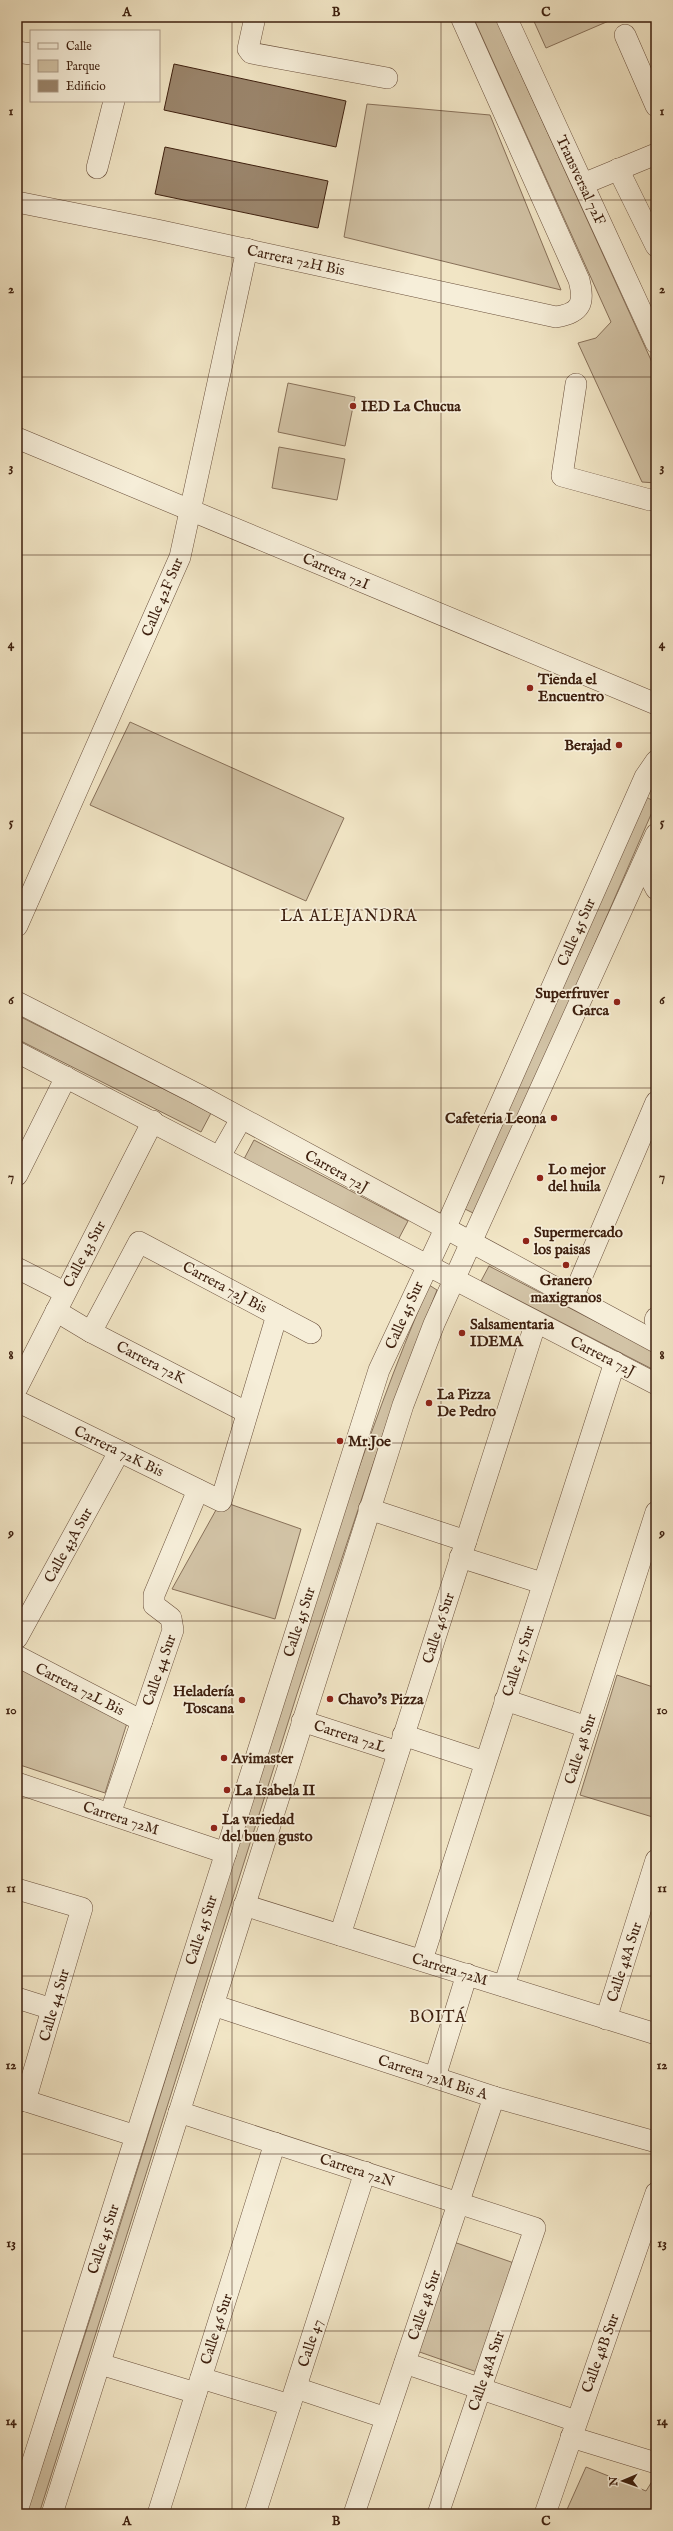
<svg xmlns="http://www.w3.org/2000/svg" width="673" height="2531" font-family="'IM FELL English',serif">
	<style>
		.green { fill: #d2c3a6; stroke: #88715a }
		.building { fill: #9b866d; stroke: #3d1f0e }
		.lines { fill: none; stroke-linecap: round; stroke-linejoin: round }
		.minor-casing { stroke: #6a503c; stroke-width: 22 }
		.minor { stroke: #f6eed9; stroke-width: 21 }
		.grid { fill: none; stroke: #3d1f0e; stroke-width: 1; stroke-opacity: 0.55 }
		.poi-dot { fill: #8f2418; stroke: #f6eed9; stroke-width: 1.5 }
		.labels { text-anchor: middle; stroke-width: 3.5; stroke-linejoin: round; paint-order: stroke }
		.street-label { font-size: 15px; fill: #3d1f0e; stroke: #f6eed9 }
		.poi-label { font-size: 15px; font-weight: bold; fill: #3d1f0e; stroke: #f6eed9; text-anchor: start }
		.neighbourhood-label { font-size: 16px; letter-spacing: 1px; fill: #3d1f0e; stroke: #f6eed9 }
		.neatline { fill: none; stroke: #3d1f0e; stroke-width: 1.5 }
		.grid-label { font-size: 13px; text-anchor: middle; font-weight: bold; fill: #3d1f0e }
	</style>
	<rect width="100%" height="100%" fill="#f1e5c5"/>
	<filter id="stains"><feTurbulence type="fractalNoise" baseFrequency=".005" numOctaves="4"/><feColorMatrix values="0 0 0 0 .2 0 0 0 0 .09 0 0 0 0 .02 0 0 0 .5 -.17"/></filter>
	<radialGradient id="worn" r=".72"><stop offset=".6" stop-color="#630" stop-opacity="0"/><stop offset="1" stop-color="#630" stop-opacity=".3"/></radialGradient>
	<!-- green -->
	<g class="green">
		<polygon points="473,17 495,17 656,371 656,483 642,482 578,343 596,338 611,322"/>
		<polygon points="532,17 618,17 546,48"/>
		<polygon points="367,104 490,115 561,290 344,237"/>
		<polygon points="288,383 355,397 345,446 278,432"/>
		<polygon points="279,447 345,459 337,500 272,488"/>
		<polygon points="130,722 344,818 306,901 90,805"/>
		<polygon points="645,796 656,803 477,1215 465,1209"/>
		<polygon points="17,1015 211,1113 201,1132 17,1039"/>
		<polygon points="254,1140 408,1221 398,1240 244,1159"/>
		<polygon points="489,1266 656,1353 656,1371 481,1281"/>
		<path d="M 429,1285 L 437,1290 L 394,1401 L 297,1694 L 39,2514 L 26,2514 C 63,2401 101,2288 136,2174 C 178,2039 219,1904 261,1770 C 313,1607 362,1442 429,1285 Z"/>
		<polygon points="221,1501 301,1529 275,1619 172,1589"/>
		<polygon points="17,1667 127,1723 105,1793 17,1764"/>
		<polygon points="617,1675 656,1688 656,1818 580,1795"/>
		<polygon points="448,2240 514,2263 477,2372 411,2349"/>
		<polygon points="586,2467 646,2491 656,2475 656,2514 565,2514"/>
	</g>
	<!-- building -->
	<g class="building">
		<polygon points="174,64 346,101 336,147 164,110"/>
		<polygon points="165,147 328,181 318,228 155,194"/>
	</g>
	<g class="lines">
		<defs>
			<g id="minor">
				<polyline points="255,17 248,49 251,53 387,78"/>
				<polyline points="506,17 656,343"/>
				<polyline points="625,35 656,106"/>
				<polyline points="17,52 31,54"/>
				<polyline points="97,168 114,101"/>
				<polyline points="618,169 656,246"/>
				<polyline points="583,184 656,154"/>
				<path d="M 17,202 L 157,230 L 556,317 C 581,313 585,303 579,280 L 461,17"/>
				<polyline points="576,384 562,476 650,500 656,499"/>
				<polyline points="17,438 656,704"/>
				<polyline points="643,864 656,889"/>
				<polyline points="17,926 180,557 247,249"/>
				<polyline points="17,1002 197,1094 656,1342"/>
				<polyline points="17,1052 656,1384"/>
				<polyline points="220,1156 241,1119"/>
				<polyline points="17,1175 66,1077"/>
				<polyline points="17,1268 64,1292"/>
				<polyline points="573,1297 656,1102"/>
				<polyline points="56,1311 91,1332 246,1412"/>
				<polyline points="655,1320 656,1318"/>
				<polyline points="91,1332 139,1242 311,1333"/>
				<polyline points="17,1388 153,1121"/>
				<polyline points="17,1401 221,1501 277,1315"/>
				<polyline points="369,1509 466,1541"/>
				<polyline points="460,1557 542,1583"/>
				<polyline points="17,1638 119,1452"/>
				<polyline points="17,1656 142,1721"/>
				<polyline points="505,1700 587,1727"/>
				<polyline points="302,1721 398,1752"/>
				<polyline points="403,1735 485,1762"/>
				<polyline points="17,1783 226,1853"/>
				<polyline points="110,1814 173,1630 171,1618 154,1605 154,1595 198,1490"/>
				<polyline points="17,1889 82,1908 25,2101"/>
				<polyline points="244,1905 656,2034"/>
				<polyline points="340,1935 536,1322"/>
				<polyline points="422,1960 615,1362"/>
				<polyline points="504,1986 656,1512"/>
				<polyline points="17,1998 52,2009"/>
				<polyline points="213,2005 494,2097 656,2142"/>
				<polyline points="606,2019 656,1860"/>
				<polyline points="435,2077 467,1974"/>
				<polyline points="17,2098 136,2136"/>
				<polyline points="179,2112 535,2228 438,2514"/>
				<polyline points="405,2363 576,2421"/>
				<polyline points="100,2364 196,2393"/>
				<polyline points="201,2378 290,2405"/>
				<polyline points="296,2388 386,2418"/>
				<polyline points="571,2437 656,2463"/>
				<polyline points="17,2511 379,1370 445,1229 645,777 656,761"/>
				<polyline points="52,2514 403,1405 434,1324 656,834"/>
				<polyline points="158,2514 275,2143"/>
				<polyline points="255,2514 365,2172"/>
				<polyline points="354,2514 494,2097"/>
				<polyline points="545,2514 656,2193"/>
			</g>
		</defs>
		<!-- minor casing -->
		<use href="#minor" class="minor-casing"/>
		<!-- minor -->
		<use href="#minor" class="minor"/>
	</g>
	<!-- grid -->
	<path class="grid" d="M 232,17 L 232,2514M 441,17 L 441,2514M 17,200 L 656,200M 17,377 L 656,377M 17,555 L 656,555M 17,733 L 656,733M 17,910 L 656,910M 17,1088 L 656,1088M 17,1266 L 656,1266M 17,1443 L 656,1443M 17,1621 L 656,1621M 17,1798 L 656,1798M 17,1976 L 656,1976M 17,2154 L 656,2154M 17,2331 L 656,2331"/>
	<!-- markers -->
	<g class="poi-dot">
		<circle cx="353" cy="406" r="4"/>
		<circle cx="530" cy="688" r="4"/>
		<circle cx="619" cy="745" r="4"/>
		<circle cx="617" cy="1002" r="4"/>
		<circle cx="554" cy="1118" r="4"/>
		<circle cx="540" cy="1178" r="4"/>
		<circle cx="526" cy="1241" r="4"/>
		<circle cx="566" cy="1265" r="4"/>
		<circle cx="462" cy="1333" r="4"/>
		<circle cx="429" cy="1403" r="4"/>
		<circle cx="340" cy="1441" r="4"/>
		<circle cx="330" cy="1699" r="4"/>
		<circle cx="242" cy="1700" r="4"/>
		<circle cx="224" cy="1758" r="4"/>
		<circle cx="227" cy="1790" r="4"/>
		<circle cx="214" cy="1828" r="4"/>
	</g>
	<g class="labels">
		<!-- street labels -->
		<g class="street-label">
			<text transform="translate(581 180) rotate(65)" y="5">Transversal 72F</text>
			<text transform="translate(296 260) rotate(12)" y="5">Carrera 72H Bis</text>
			<text transform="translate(336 571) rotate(23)" y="5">Carrera 72I</text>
			<text transform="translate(162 597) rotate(-67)" y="5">Calle 42F Sur</text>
			<text transform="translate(576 932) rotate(-66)" y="5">Calle 45 Sur</text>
			<text transform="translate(337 1171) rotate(29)" y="5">Carrera 72J</text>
			<text transform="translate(84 1254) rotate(-62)" y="5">Calle 43 Sur</text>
			<text transform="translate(225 1287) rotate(28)" y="5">Carrera 72J Bis</text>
			<text transform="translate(404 1315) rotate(-66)" y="5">Calle 45 Sur</text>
			<text transform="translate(603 1356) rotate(27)" y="5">Carrera 72J</text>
			<text transform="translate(151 1362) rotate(27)" y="5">Carrera 72K</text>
			<text transform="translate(119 1451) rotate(26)" y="5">Carrera 72K Bis</text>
			<text transform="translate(68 1545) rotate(-61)" y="5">Calle 43A Sur</text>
			<text transform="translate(299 1622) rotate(-72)" y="5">Calle 45 Sur</text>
			<text transform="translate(438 1628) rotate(-72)" y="5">Calle 46 Sur</text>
			<text transform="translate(518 1661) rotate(-72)" y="5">Calle 47 Sur</text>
			<text transform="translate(159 1670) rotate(-71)" y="5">Calle 44 Sur</text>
			<text transform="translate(80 1689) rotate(27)" y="5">Carrera 72L Bis</text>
			<text transform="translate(350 1736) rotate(18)" y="5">Carrera 72L</text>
			<text transform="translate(580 1749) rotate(-72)" y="5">Calle 48 Sur</text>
			<text transform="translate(121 1818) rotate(18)" y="5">Carrera 72M</text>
			<text transform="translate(201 1930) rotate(-72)" y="5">Calle 45 Sur</text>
			<text transform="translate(624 1962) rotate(-72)" y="5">Calle 48A Sur</text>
			<text transform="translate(450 1969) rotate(17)" y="5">Carrera 72M</text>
			<text transform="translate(54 2005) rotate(-74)" y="5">Calle 44 Sur</text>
			<text transform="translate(433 2077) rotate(18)" y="5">Carrera 72M Bis A</text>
			<text transform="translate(357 2170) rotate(18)" y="5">Carrera 72N</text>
			<text transform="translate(103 2239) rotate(-72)" y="5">Calle 45 Sur</text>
			<text transform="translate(424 2305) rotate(-71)" y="5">Calle 48 Sur</text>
			<text transform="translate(216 2329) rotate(-72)" y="5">Calle 46 Sur</text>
			<text transform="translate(310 2343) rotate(-72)" y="5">Calle 47</text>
			<text transform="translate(600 2353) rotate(-70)" y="5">Calle 48B Sur</text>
			<text transform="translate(486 2371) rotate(-71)" y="5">Calle 48A Sur</text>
		</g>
		<!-- poi labels -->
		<g class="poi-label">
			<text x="361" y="411">IED La Chucua</text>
			<text x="538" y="684">Tienda el<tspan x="538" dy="17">Encuentro</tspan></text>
			<text x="611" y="750" text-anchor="end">Berajad</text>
			<text x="609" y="998" text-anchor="end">Superfruver<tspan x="609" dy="17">Garca</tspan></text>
			<text x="546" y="1123" text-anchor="end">Cafeteria Leona</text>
			<text x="548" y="1174">Lo mejor<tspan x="548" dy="17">del huila</tspan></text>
			<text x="534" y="1237">Supermercado<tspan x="534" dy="17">los paisas</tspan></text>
			<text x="566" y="1285" text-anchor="middle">Granero<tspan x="566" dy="17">maxigranos</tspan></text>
			<text x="470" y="1329">Salsamentaria<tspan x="470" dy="17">IDEMA</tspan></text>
			<text x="437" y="1399">La Pizza<tspan x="437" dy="17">De Pedro</tspan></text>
			<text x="348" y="1446">Mr.Joe</text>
			<text x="234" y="1696" text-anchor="end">Heladería<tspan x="234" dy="17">Toscana</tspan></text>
			<text x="338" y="1704">Chavo’s Pizza</text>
			<text x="232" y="1763">Avimaster</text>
			<text x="235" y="1795">La Isabela II</text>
			<text x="222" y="1824">La variedad<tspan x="222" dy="17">del buen gusto</tspan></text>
		</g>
		<!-- neighbourhood labels -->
		<g class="neighbourhood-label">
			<text x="349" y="921">LA ALEJANDRA</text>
			<text x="438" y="2022">BOITÁ</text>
		</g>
	</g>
	<!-- margin -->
	<rect width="673" height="2531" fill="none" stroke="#f1e5c5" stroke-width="44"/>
	<!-- legend -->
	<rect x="30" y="30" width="130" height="72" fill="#f6eed9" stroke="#ac9b88"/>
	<rect x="38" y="43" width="20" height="6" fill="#f6eed9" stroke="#ac9b88"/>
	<text x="66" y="50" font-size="12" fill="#3d1f0e">Calle</text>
	<rect x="38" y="60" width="20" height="12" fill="#d2c3a6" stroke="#ac9b88"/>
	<text x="66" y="70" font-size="12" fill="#3d1f0e">Parque</text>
	<rect x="38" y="80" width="20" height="12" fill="#9b866d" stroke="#ac9b88"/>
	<text x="66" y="90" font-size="12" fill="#3d1f0e">Edificio</text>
	<!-- north arrow -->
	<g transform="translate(623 2481) rotate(268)" stroke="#f6eed9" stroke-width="3" paint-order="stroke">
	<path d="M0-3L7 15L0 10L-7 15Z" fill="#3d1f0e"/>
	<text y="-6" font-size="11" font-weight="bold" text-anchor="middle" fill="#3d1f0e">N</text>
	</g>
	<rect x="22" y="22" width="629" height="2487" class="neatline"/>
	<g class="grid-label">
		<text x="127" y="16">A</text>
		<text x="336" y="16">B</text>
		<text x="546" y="16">C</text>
		<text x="11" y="115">1</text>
		<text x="662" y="115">1</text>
		<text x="11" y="293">2</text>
		<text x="662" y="293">2</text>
		<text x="11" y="471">3</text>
		<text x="662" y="471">3</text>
		<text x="11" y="648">4</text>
		<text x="662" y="648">4</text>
		<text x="11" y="826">5</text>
		<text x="662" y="826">5</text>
		<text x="11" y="1004">6</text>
		<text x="662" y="1004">6</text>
		<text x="11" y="1181">7</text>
		<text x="662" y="1181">7</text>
		<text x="11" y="1359">8</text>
		<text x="662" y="1359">8</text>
		<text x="11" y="1537">9</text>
		<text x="662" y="1537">9</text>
		<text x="11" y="1714">10</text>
		<text x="662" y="1714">10</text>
		<text x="11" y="1892">11</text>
		<text x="662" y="1892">11</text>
		<text x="11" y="2069">12</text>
		<text x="662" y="2069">12</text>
		<text x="11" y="2247">13</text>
		<text x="662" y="2247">13</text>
		<text x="11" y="2425">14</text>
		<text x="662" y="2425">14</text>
		<text x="127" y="2525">A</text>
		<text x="336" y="2525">B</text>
		<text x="546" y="2525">C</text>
	</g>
	<rect width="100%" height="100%" filter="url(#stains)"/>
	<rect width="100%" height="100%" fill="url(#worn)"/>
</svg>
